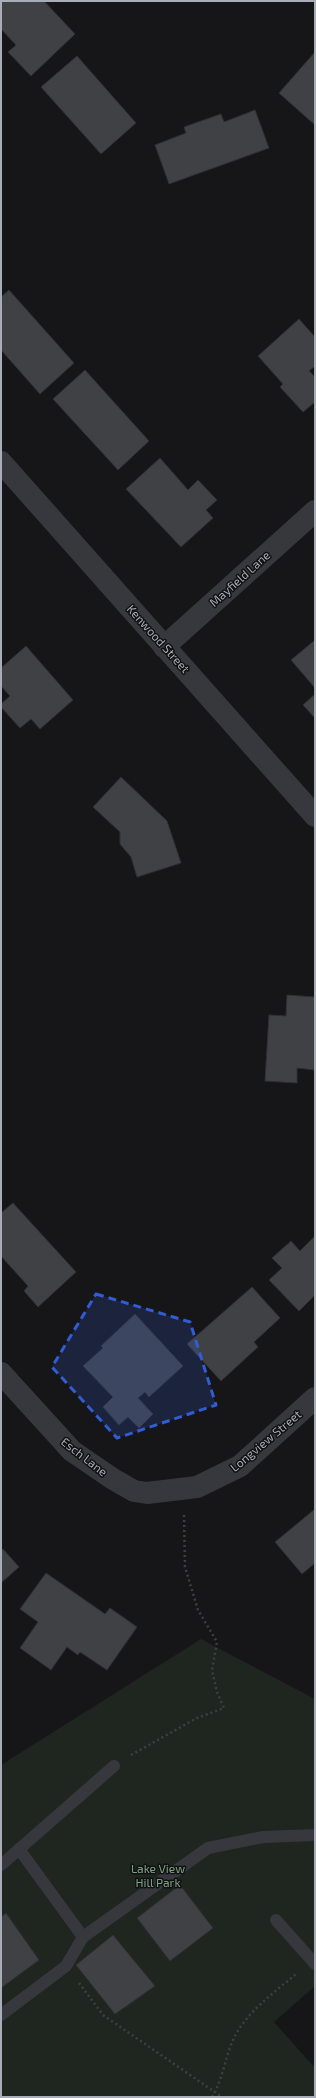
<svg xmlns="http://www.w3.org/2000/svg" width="316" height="2098" font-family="'Exo 2',sans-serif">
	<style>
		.park { fill: #1e261f }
		.building { fill: #404145; stroke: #303034 }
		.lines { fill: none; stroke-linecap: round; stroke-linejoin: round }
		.path { stroke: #3d3f44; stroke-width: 2.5; stroke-dasharray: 2 3; stroke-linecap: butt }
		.service { stroke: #37383d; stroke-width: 12 }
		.minor { stroke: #37383d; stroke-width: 22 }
		.marked { fill: #325cd3; fill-opacity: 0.2; stroke: #325cd3; stroke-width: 3; stroke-dasharray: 8 5; stroke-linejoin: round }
		.labels { text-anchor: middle; stroke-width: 3; stroke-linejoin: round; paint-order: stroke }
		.street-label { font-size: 12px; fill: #a8adb8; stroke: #111113 }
		.park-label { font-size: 12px; fill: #7fa381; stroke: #111113 }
	</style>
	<rect width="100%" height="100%" fill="#161618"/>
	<!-- park -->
	<polygon class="park" points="201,1639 315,1699 315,1986 274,2022 315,2068 315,2097 1,2097 1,1765"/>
	<!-- building -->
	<g class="building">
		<polygon points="1,1 44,1 75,34 31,76 8,52 16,45 1,29"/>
		<polygon points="315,52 315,125 279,93"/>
		<polygon points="77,56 136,123 101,154 41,87"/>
		<polygon points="255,110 269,148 169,184 155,145 186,133 184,127 221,114 224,122"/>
		<polygon points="9,290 74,363 40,394 1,350 1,297"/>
		<polygon points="299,319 315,337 315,366 309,371 315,377 315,402 303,412 280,387 283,384 258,356"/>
		<polygon points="85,370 149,441 118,470 53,399"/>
		<polygon points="160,458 188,490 198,480 217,500 206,510 213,518 181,547 126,489"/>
		<polygon points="315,640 315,688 291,660"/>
		<polygon points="26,646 73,700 40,729 31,719 20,728 1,707 1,704 10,696 1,686 1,668"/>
		<polygon points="315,694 315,718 303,705"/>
		<polygon points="121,777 167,821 181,863 137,877 131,857 120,844 120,832 93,807"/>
		<polygon points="287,995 315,997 315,1070 297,1068 297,1083 265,1081 269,1015 286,1016"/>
		<polygon points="13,1203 76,1272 38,1307 24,1291 28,1286 1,1256 1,1213"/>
		<polygon points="315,1236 315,1295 299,1311 269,1280 282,1268 272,1258 291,1241 300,1251"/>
		<polygon points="252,1287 280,1318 254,1342 258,1347 221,1381 187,1344"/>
		<polygon points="135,1314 183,1366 149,1397 145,1392 138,1398 153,1414 139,1428 128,1417 119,1425 103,1407 113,1397 83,1366 103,1348 101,1346"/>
		<polygon points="315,1509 315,1563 302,1574 275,1542"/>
		<polygon points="3,1549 19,1567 1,1583 1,1550"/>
		<polygon points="46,1573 105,1614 110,1608 137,1627 107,1670 80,1652 78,1655 67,1647 51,1670 20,1648 38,1622 20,1609"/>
		<polygon points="180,1885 213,1928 170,1961 137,1918"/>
		<polygon points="6,1913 39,1960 1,1988 1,1917"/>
		<polygon points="113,1935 155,1986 115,2014 76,1965"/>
	</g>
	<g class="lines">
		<!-- path -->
		<g class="path">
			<polyline points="131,1755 197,1718 224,1708 217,1692 212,1670 217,1642 198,1610 185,1567 184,1514"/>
			<polyline points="79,1983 103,2015 222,2097"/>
			<path d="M 212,2097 C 223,2079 225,2058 233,2040 C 246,2012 274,1993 296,1974"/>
		</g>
		<!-- service -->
		<g class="service">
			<polyline points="19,1849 83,1937"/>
			<polyline points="1,1865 114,1766"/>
			<polyline points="276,1920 315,1964"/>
			<polyline points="1,2015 66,1966 83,1937 208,1848 263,1837 315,1835"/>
		</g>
		<!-- minor -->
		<g class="minor">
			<polyline points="1,462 315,816"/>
			<polyline points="164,647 315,511"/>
			<polyline points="1,1373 72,1451 113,1479 134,1491 147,1493 197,1487 240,1466 315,1398"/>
		</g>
	</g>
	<!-- marked area -->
	<path class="marked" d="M 96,1294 L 190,1322 L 216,1405 L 117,1438 L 52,1367 Z"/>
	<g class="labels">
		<!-- street labels -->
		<g class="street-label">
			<text transform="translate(240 579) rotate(-42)" y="4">Mayfield Lane</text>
			<text transform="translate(158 639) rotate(48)" y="4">Kenwood Street</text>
			<text transform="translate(266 1441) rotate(-40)" y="4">Longview Street</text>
			<text transform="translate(84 1457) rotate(38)" y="4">Esch Lane</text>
		</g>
		<!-- park labels -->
		<g class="park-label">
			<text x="158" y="1873">Lake View<tspan x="158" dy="14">Hill Park</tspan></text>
		</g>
	</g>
	<!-- border -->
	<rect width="316" height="2098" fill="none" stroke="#a8adb8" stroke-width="4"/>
</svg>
